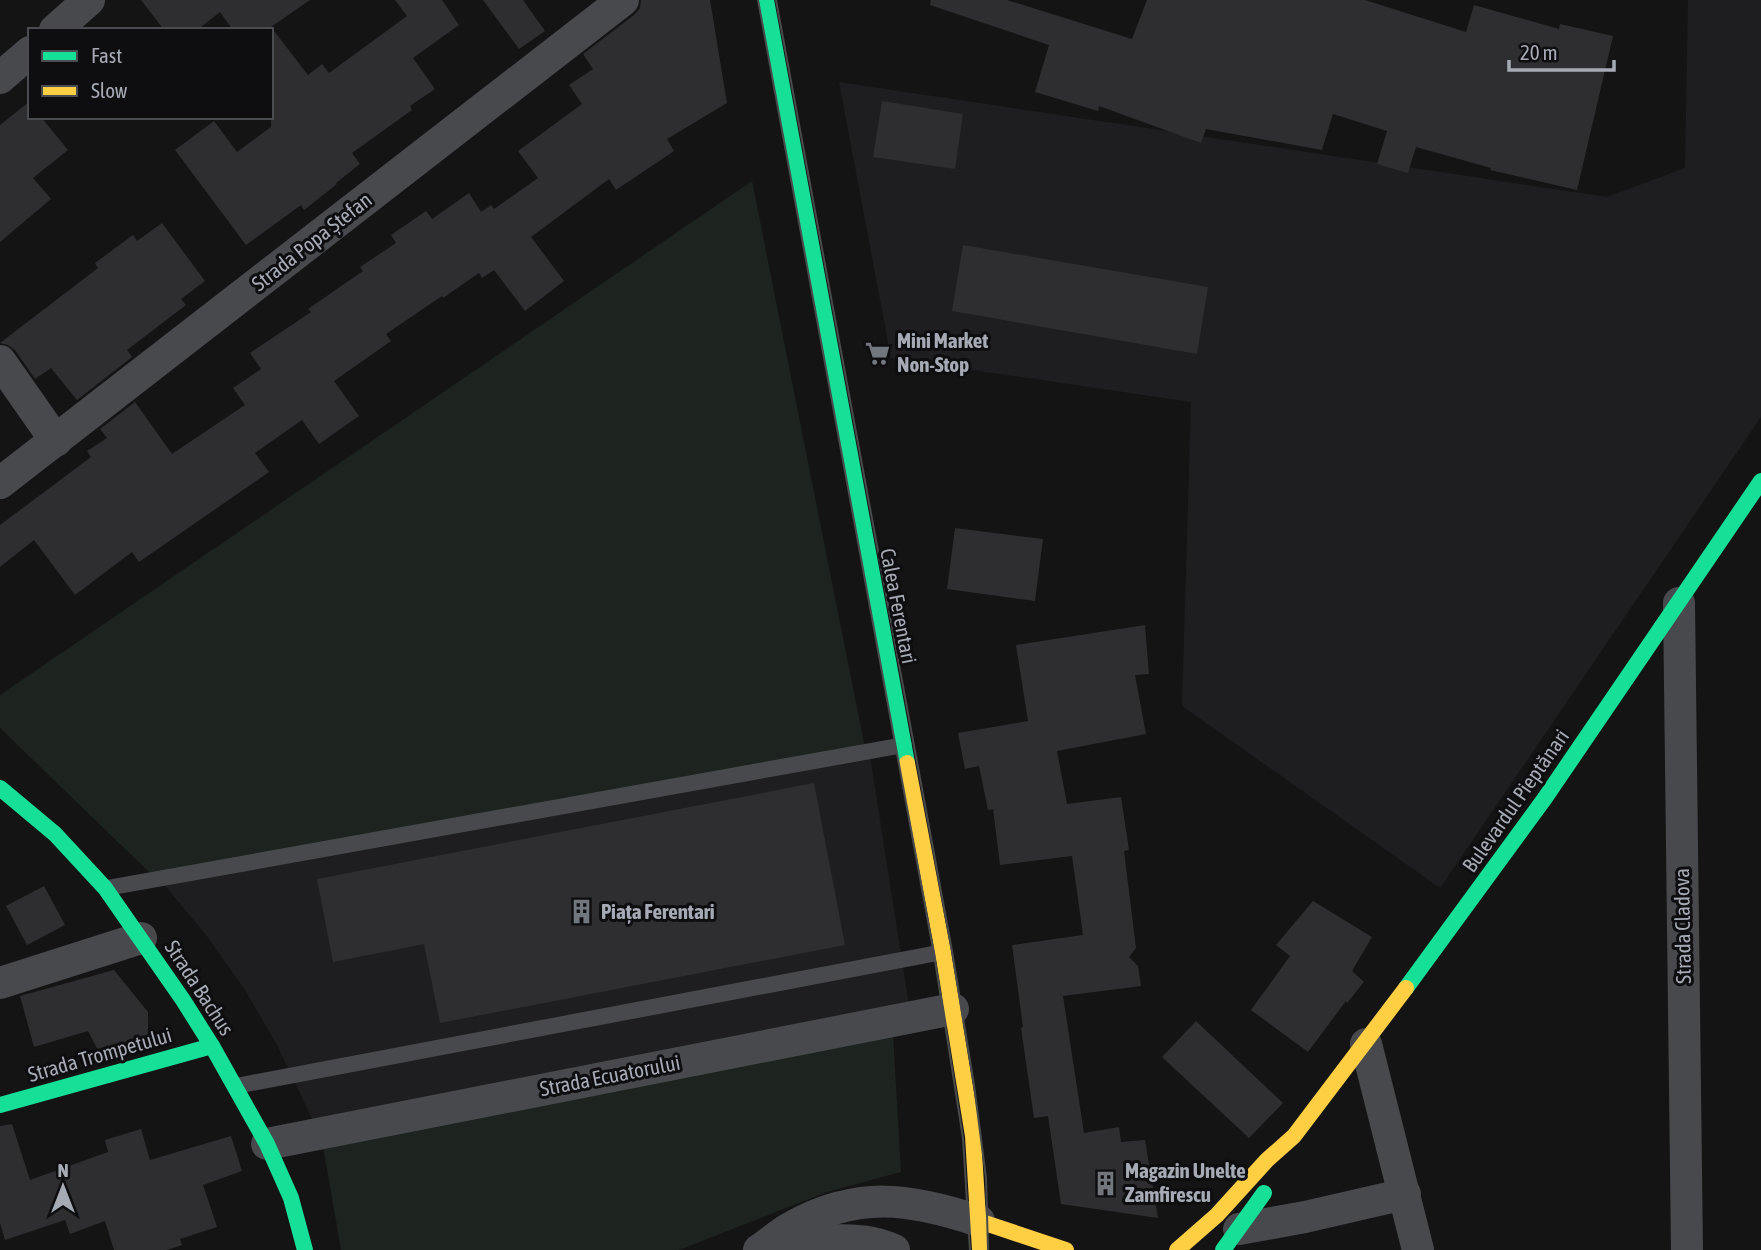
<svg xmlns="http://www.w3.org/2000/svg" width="1761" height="1250" font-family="'Asap Condensed',sans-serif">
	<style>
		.built { fill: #1e1e20 }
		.green { fill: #1d231e }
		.building { fill: #2e2e30 }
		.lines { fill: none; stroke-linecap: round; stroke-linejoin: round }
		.lane { stroke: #48494d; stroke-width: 16 }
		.street { stroke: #48494d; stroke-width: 32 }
		.fast { stroke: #16e098; stroke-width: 16 }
		.slow { stroke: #ffcf43; stroke-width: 16 }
		.tram { stroke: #484a4c; stroke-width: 2 }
		.labels { text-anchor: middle; stroke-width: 6; stroke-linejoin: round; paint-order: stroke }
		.street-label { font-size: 21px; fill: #a5aab5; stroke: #0e0e10 }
		.poi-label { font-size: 21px; font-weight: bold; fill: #a5aab5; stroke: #0e0e10; text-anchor: start }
	</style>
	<rect width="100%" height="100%" fill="#141414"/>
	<!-- built -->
	<g class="built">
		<polygon points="1688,0 1761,0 1761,417 1440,888 1182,706 1191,402 891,358 839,82 1607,197 1685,168"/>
		<polygon points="870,756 910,1012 316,1127 277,1045 245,990 206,935 161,881"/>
	</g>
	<!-- green -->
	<g class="green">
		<polygon points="752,181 865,748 153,876 0,728 0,695"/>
		<polygon points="893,1033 901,1172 827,1192 679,1250 341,1250 323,1146"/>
	</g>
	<!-- building -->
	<g class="building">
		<polygon points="141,0 310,0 271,27 308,75 322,64 329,73 407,16 395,0 442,0 459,25 413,58 435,89 410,106 412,110 352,153 360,164 336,183 337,184 304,210 301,205 246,245 175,150 214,121 237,152 271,127 271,27 268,30 233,30 220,12 197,30 164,30"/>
		<polygon points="483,0 523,0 545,31 519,49"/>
		<polygon points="641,0 710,0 727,103 667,139 674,151 616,190 609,179 531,237 564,281 525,311 494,270 482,278 479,273 443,298 442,296 386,334 391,341 334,381 359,416 319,444 302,420 255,453 269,472 139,562 132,552 75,595 34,540 0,567 0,525 91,457 87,451 107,438 100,429 135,402 172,454 245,405 233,388 261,369 250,353 311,312 308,309 363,271 360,267 396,243 391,235 426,211 432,219 469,193 481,212 491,205 494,209 538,178 518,151 582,104 569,85 593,69 583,54 634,15 640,8"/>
		<polygon points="931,0 1007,0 1132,39 1147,0 1365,0 1466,32 1474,5 1559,29 1560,24 1613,36 1577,190 1490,170 1491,168 1416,147 1408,173 1377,164 1387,131 1333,114 1322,150 1206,129 1201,143 1099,106 1098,111 1035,92 1049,45 930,5"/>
		<polygon points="882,101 963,114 955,169 873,157"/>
		<polygon points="29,102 30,117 41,117 68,150 33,178 51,199 0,242 0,125"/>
		<polygon points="162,223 205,281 181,299 186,305 127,350 132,357 77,400 51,368 35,379 15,350 8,345 0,343 98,268 95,263 133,235 137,241"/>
		<polygon points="963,245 1208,287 1197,354 952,311"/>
		<polygon points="955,528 1043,539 1035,601 947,589"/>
		<polygon points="1145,625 1149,674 1135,675 1146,734 1057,751 1067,804 1121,797 1129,850 1124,851 1136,948 1129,957 1138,966 1141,986 1063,996 1084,1133 1119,1127 1121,1142 1145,1140 1158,1218 1061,1204 1048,1116 1034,1118 1021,1028 1023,1027 1012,945 1083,935 1072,856 1000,865 993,809 988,810 979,766 965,769 958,733 1028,721 1016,645"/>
		<polygon points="814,783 845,945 440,1023 424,944 333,962 317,879"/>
		<polygon points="44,886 65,925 27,945 6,906"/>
		<polygon points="1313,901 1372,937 1352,971 1364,982 1347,1003 1346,1001 1308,1052 1251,1010 1290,956 1276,945"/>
		<polygon points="114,970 148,1012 148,1040 100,1054 88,1031 34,1047 20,996"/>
		<polygon points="1196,1021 1283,1103 1249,1138 1162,1057"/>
		<polygon points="12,1124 30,1180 108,1152 105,1140 141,1129 150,1160 231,1136 242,1171 203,1185 217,1227 180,1239 182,1245 167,1250 114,1250 105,1221 70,1234 65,1220 5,1240 0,1223 0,1126"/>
	</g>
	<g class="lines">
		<!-- lane -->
		<g class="lane">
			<polyline points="107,888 904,745"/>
			<polyline points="236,1086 943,952"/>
		</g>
		<!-- street -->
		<g class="street">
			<polyline points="55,30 89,0"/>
			<polyline points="0,78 30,52"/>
			<polyline points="0,361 56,441"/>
			<polyline points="0,483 623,0"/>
			<polyline points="1679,603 1687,1250"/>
			<polyline points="0,983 141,938"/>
			<polyline points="1366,1044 1418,1250"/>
			<polyline points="267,1144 953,1009"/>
			<polyline points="1239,1229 1305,1217 1405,1194"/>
			<path d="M 766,1249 C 805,1243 857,1232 894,1250"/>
			<path d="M 759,1250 C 770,1243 779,1234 790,1228 C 857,1190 910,1198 979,1221"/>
		</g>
		<!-- fast -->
		<g class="fast">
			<polyline points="766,0 907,763"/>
			<polyline points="0,788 55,834 105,888 183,1000 212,1046 267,1144 291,1198 305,1250"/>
			<polyline points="1406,988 1545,798 1761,481"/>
			<polyline points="0,1105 212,1046"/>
			<polyline points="1223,1250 1264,1193"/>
		</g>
		<!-- slow -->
		<g class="slow">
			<polyline points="907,763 943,952 973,1136 980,1250"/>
			<polyline points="979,1221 1066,1250"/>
			<polyline points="1177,1250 1217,1215 1267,1160 1294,1136 1406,988"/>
		</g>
		<!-- tram -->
		<g class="tram">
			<polyline points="758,0 934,954 963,1138 970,1250"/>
			<polyline points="776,0 952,951 974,1085 986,1178 988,1250"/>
		</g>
	</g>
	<!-- icons -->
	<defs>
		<symbol id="supermarket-bare" viewBox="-9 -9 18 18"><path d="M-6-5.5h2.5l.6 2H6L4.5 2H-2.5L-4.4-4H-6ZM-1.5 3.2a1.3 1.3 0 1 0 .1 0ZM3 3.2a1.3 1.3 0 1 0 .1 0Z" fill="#72767d" stroke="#0e0e10" stroke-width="2.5" paint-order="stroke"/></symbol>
		<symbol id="building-bare" viewBox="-9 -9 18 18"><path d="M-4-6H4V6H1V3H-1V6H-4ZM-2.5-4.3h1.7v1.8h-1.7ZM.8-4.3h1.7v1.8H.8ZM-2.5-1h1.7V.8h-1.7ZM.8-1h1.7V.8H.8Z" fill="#72767d" stroke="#0e0e10" stroke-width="2.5" paint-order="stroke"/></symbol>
	</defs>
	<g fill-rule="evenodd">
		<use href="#supermarket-bare" x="860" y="336" width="35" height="35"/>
		<use href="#building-bare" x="564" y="894" width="35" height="35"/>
		<use href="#building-bare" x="1088" y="1166" width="35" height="35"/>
	</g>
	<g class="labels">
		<!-- street labels -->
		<g class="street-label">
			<text transform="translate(312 242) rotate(-38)" y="7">Strada Popa Ștefan</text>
			<text transform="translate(898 606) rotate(79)" y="7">Calea Ferentari</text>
			<text transform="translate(1516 801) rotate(-55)" y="7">Bulevardul Pieptănari</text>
			<text transform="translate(1683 926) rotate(-91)" y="7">Strada Cladova</text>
			<text transform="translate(199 988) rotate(57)" y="7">Strada Bachus</text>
			<text transform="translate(100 1055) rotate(-16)" y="7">Strada Trompetului</text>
			<text transform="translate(610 1076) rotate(-11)" y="7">Strada Ecuatorului</text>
		</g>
		<!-- poi labels -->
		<g class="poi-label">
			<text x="897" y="348">Mini Market<tspan x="897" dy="24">Non-Stop</tspan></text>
			<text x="601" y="919">Piața Ferentari</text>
			<text x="1125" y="1178">Magazin Unelte<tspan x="1125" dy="24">Zamfirescu</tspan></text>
		</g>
	</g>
	<!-- legend -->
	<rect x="28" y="28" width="245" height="91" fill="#0e0e10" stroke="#4a4c52" stroke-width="2"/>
	<rect x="42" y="51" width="35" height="10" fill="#16e098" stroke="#4a4c52" stroke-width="2"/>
	<text x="91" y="63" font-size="21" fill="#a5aab5">Fast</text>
	<rect x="42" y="86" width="35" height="10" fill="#ffcf43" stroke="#4a4c52" stroke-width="2"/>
	<text x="91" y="98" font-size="21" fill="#a5aab5">Slow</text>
	<!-- north arrow -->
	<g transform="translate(63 1187)" stroke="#0e0e10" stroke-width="5" paint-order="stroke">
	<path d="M0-5L12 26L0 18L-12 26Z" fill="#a5aab5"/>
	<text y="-10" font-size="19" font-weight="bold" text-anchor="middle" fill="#a5aab5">N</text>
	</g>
	<!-- scale -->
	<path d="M1509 60v10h105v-10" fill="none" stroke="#a5aab5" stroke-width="3.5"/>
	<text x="1520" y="60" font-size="21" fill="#a5aab5" stroke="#0e0e10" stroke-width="5" paint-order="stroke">20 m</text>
</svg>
